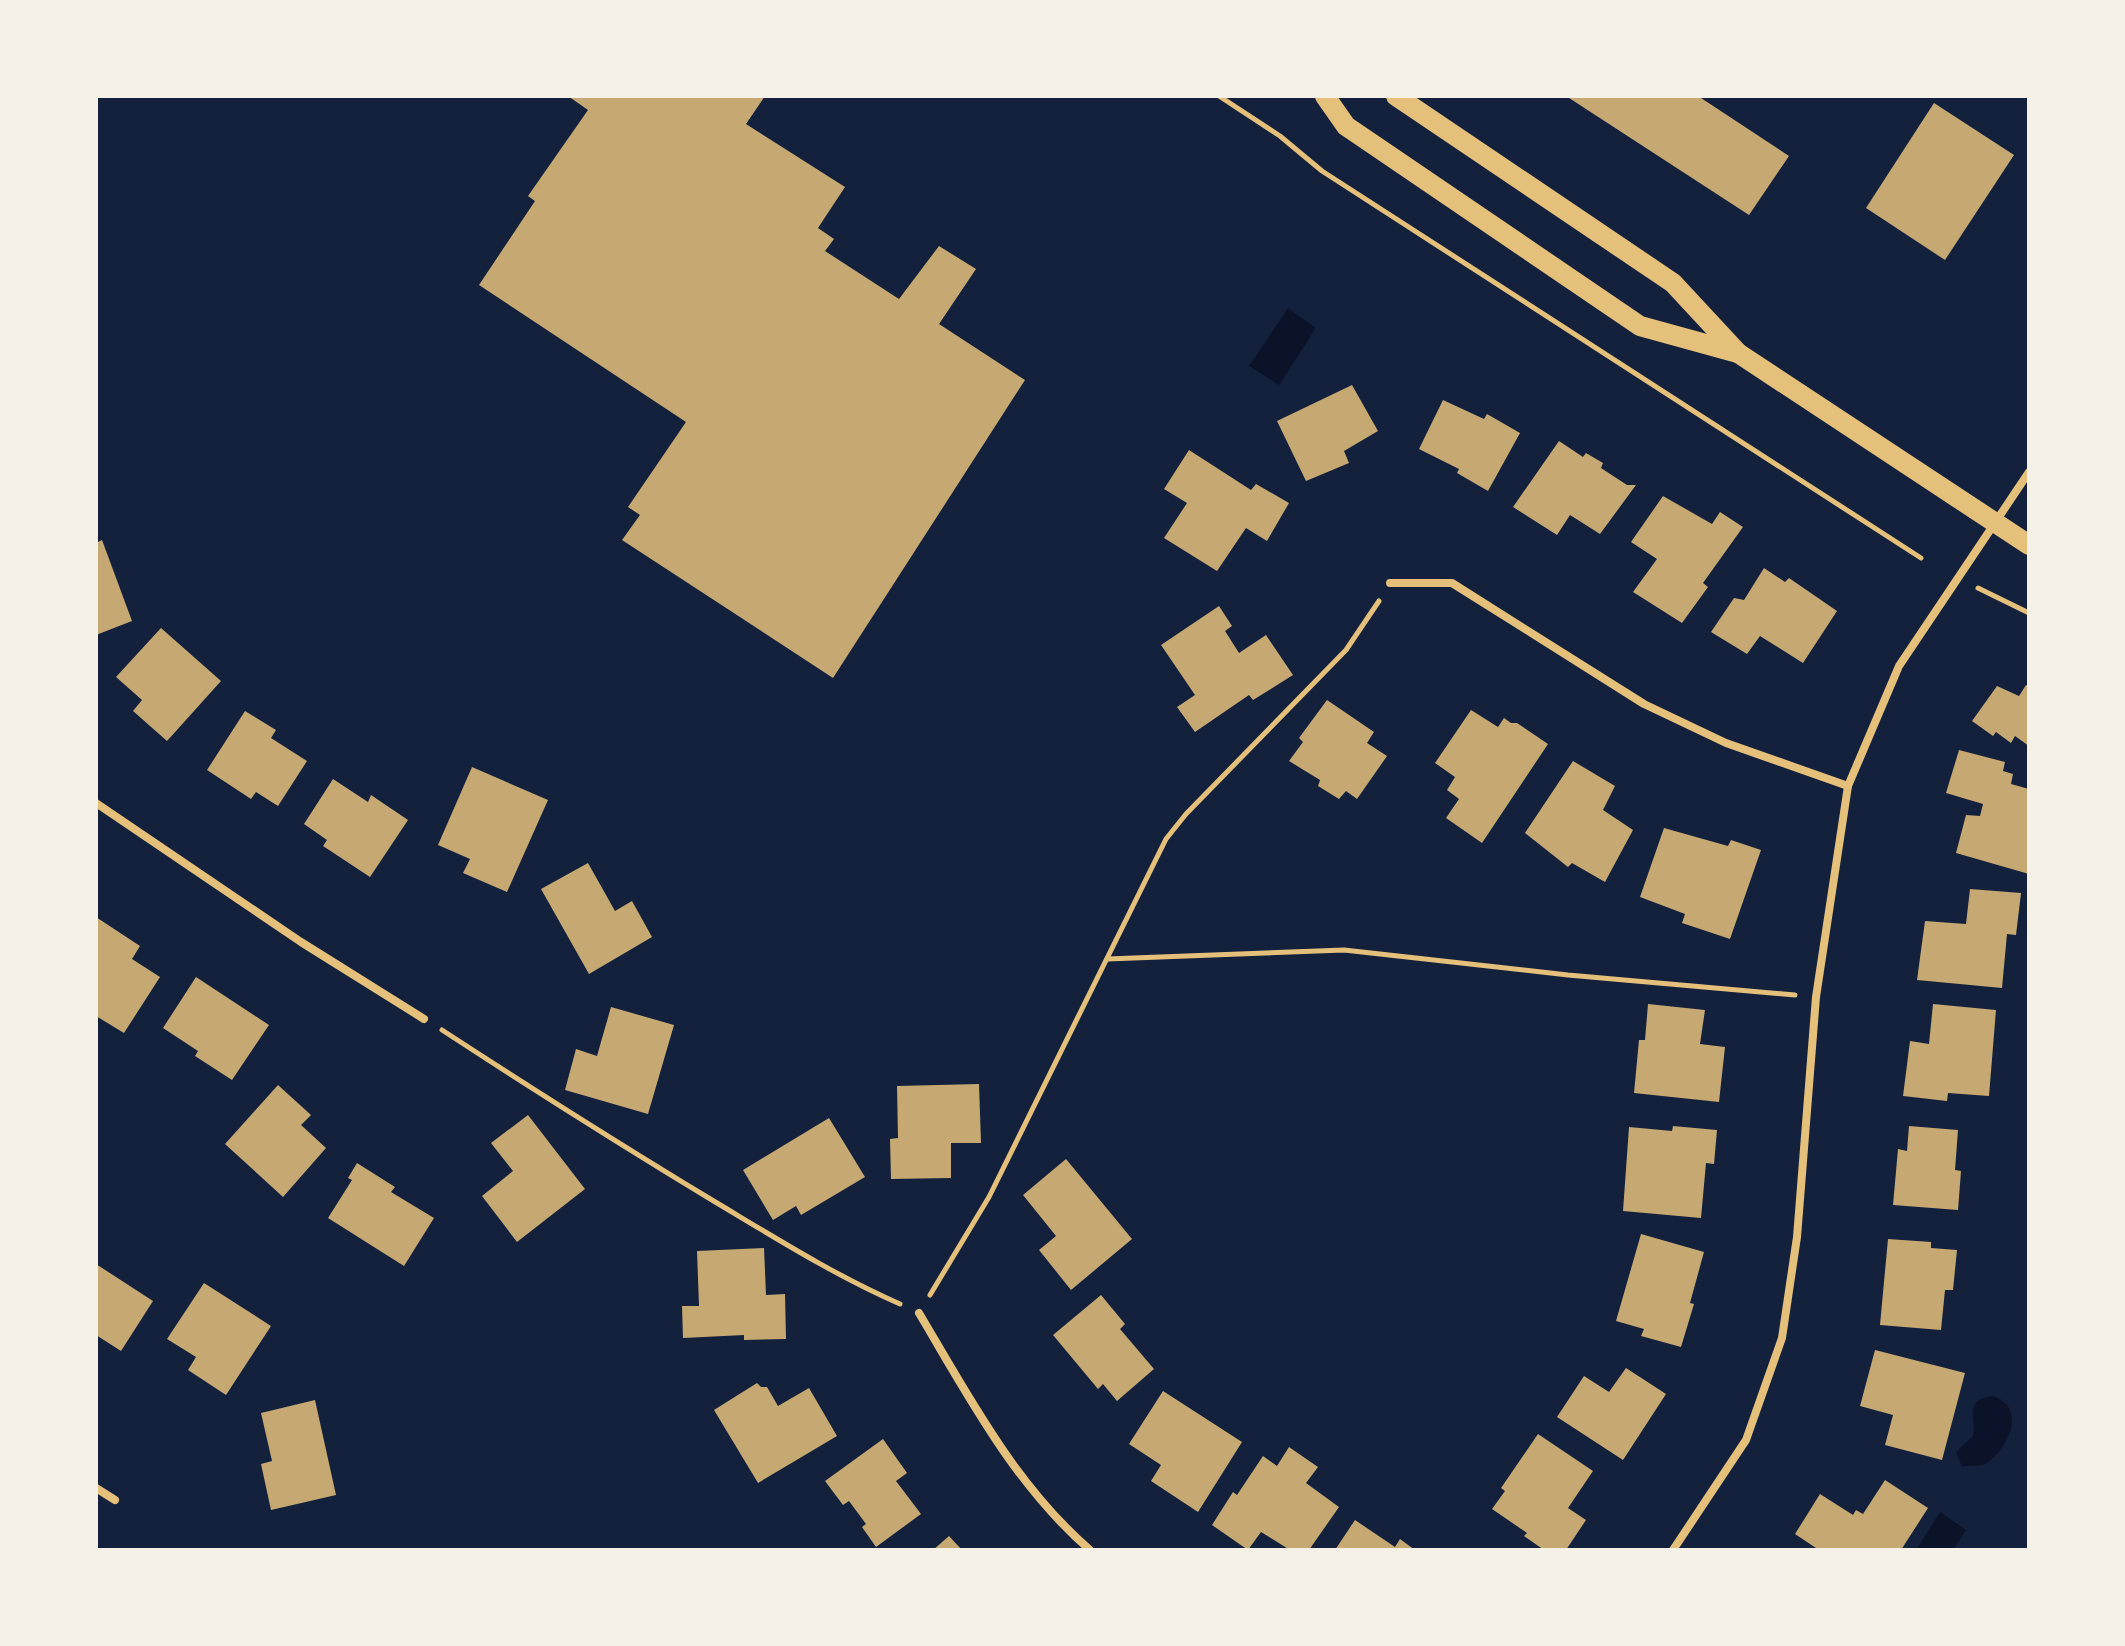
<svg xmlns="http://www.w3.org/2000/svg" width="2125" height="1646" font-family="Bitter,serif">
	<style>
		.water { fill: #0b132b }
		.building { fill: #c6a872 }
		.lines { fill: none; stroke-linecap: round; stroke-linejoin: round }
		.path { stroke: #e5c07b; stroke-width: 5 }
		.minor { stroke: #e5c07b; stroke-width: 8 }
		.primary { stroke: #e5c07b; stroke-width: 20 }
	</style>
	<rect width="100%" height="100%" fill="#14213d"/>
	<!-- water -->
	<g class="water">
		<polygon points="1288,308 1316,328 1279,385 1249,366"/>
		<path d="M 1993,1396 C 2027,1407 2009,1448 1987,1463 C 1978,1468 1970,1464 1962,1467 L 1956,1452 L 1973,1436 C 1977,1417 1963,1399 1993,1396 Z"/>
		<polygon points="1940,1512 1966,1530 1953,1550 1916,1550"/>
	</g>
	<!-- building -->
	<g class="building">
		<polygon points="568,96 765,96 746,124 845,187 818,228 834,239 825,251 899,299 939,246 976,269 939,324 1025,380 833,678 622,540 640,515 628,507 686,422 479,285 535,201 528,196 588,110"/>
		<polygon points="1566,96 1698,96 1789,156 1749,215"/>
		<polygon points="1934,103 2014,155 1945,260 1866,208"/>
		<polygon points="1352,385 1378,431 1344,451 1349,463 1306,481 1277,421"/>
		<polygon points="1443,400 1484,419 1487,414 1520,433 1488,491 1457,473 1459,469 1419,449"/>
		<polygon points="1559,441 1583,457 1586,453 1603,463 1601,468 1627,485 1636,485 1600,534 1570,515 1557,535 1513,507"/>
		<polygon points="1189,450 1251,490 1256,484 1289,503 1267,541 1246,528 1217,571 1164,538 1187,503 1164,489"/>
		<polygon points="1663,496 1712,524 1720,512 1743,527 1703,583 1708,587 1682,623 1633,592 1657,559 1631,542"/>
		<polygon points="102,540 132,621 96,635 96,543"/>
		<polygon points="1764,568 1785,582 1789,578 1837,611 1803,663 1760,636 1747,654 1711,632 1734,598 1744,600"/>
		<polygon points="1219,606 1232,626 1225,631 1239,653 1266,635 1293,675 1253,700 1249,695 1195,732 1177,707 1195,695 1161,645"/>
		<polygon points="161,628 221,681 167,741 133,711 142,700 116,677"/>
		<polygon points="2026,685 2029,687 2029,746 2015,736 2011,743 1996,732 1993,736 1972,721 1997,686 2019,696"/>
		<polygon points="1327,700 1374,732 1367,743 1387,756 1357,799 1346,791 1339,799 1318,786 1320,780 1289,761 1303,742 1299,738"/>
		<polygon points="1471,710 1498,727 1504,718 1511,723 1517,723 1548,744 1482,843 1446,818 1459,799 1447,790 1455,777 1435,763"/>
		<polygon points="245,711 276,730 271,738 307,761 278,806 256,792 251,799 207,770"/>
		<polygon points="1959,750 2005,762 2003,771 2013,774 2011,784 2029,789 2029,874 1956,853 1966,815 1980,816 1983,804 1946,793"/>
		<polygon points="1573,761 1615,786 1603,810 1633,830 1605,882 1572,863 1568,867 1525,833"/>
		<polygon points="472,767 548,800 507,892 463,873 470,859 438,845"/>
		<polygon points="333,779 368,802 371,795 408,820 370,877 323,846 327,840 304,824"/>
		<polygon points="1664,828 1728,846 1731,840 1761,850 1730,939 1682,923 1685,914 1640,897"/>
		<polygon points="588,863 615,911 632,901 652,937 589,974 541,889"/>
		<polygon points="1970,889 2021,893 2016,935 2007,934 2002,988 1917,980 1925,921 1966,924"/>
		<polygon points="96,917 140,946 132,959 160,977 124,1033 96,1016"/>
		<polygon points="196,977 269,1025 232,1080 195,1056 198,1051 163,1028"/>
		<polygon points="1648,1004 1705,1010 1700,1044 1725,1047 1719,1102 1634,1093 1639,1040 1645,1040"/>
		<polygon points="1933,1004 1996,1010 1989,1096 1948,1093 1947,1101 1903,1096 1910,1041 1929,1044"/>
		<polygon points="611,1007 674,1025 648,1114 565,1090 576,1049 597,1056"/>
		<polygon points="979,1084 981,1143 951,1143 951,1178 891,1179 890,1139 898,1138 897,1086"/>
		<polygon points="278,1085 311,1115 301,1125 326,1148 283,1197 225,1144"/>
		<polygon points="528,1115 585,1189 517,1242 482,1196 513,1171 491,1143"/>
		<polygon points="829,1118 865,1177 801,1215 796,1206 773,1220 743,1170"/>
		<polygon points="1673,1126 1717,1130 1714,1164 1706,1163 1701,1218 1623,1211 1629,1127 1672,1131"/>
		<polygon points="1909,1126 1958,1130 1955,1170 1961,1171 1958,1210 1893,1205 1898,1149 1907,1151"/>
		<polygon points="1066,1159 1132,1239 1071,1290 1039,1250 1056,1236 1023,1195"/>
		<polygon points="357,1163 395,1187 391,1192 434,1218 404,1266 328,1218 352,1180 348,1178"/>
		<polygon points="1641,1234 1704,1252 1690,1303 1694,1304 1681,1347 1641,1336 1644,1329 1616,1321"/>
		<polygon points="1888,1239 1931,1242 1931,1248 1957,1250 1953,1290 1945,1290 1941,1330 1880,1325"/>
		<polygon points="764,1248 766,1295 785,1294 786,1339 744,1340 744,1335 683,1338 682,1306 699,1306 697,1251"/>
		<polygon points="96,1264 153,1301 121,1351 96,1335"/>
		<polygon points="204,1283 271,1326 226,1395 188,1370 196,1357 167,1339"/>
		<polygon points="1101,1295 1125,1324 1120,1329 1154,1369 1117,1401 1103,1384 1098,1389 1053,1335"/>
		<polygon points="1875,1350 1965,1373 1942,1460 1885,1445 1893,1415 1860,1406"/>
		<polygon points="1626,1368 1666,1394 1623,1460 1557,1417 1584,1376 1609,1392"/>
		<polygon points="757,1383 761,1387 767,1387 778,1406 809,1388 837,1436 758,1483 714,1410"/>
		<polygon points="1163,1391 1242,1442 1198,1512 1151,1481 1161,1465 1129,1444"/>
		<polygon points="315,1400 336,1495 271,1510 261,1464 272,1461 261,1413"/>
		<polygon points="1538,1434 1593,1471 1568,1508 1586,1520 1566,1550 1544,1550 1524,1536 1527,1533 1492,1509 1505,1491 1501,1488"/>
		<polygon points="883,1439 907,1473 896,1481 921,1514 876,1547 862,1527 866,1524 849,1501 843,1505 825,1481"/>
		<polygon points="1289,1447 1318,1467 1306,1483 1339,1507 1309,1550 1290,1550 1261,1532 1248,1550 1212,1525 1233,1492 1237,1495 1263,1456 1277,1466"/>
		<polygon points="1885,1480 1928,1508 1901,1550 1819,1550 1795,1534 1820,1494 1853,1515 1856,1510 1863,1514"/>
		<polygon points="1355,1520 1395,1547 1400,1539 1415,1550 1335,1550"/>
		<polygon points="949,1536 962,1550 933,1550"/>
	</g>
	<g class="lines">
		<!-- path -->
		<g class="path">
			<polyline points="1219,96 1280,136 1322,171 1921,558"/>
			<polyline points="1978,588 2029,613"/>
			<polyline points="1107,959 1344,950 1568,975 1795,995"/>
			<path d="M 442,1030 C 531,1088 621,1145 712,1200 C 774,1237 834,1275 900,1304"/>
			<polyline points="930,1295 989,1197 1166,839 1186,814 1346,650 1379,601"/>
		</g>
		<!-- minor -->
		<g class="minor">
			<polyline points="1390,583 1452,583 1644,704 1726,743 1848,786"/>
			<polyline points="96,803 301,942 424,1019"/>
			<path d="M 919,1313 C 969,1397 1015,1485 1090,1550"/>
			<polyline points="96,1488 115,1500"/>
			<polyline points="1673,1550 1746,1440 1782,1338 1797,1237 1816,997 1848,786 1899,666 2029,472"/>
		</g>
		<!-- primary -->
		<g class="primary">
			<polyline points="1325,96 1346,126 1640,326 1738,353"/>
			<polyline points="1396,96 1673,283 1738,353 2029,545"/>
		</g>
	</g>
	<!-- border -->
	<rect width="2125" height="1646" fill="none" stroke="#f6f1e7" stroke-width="196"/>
</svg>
